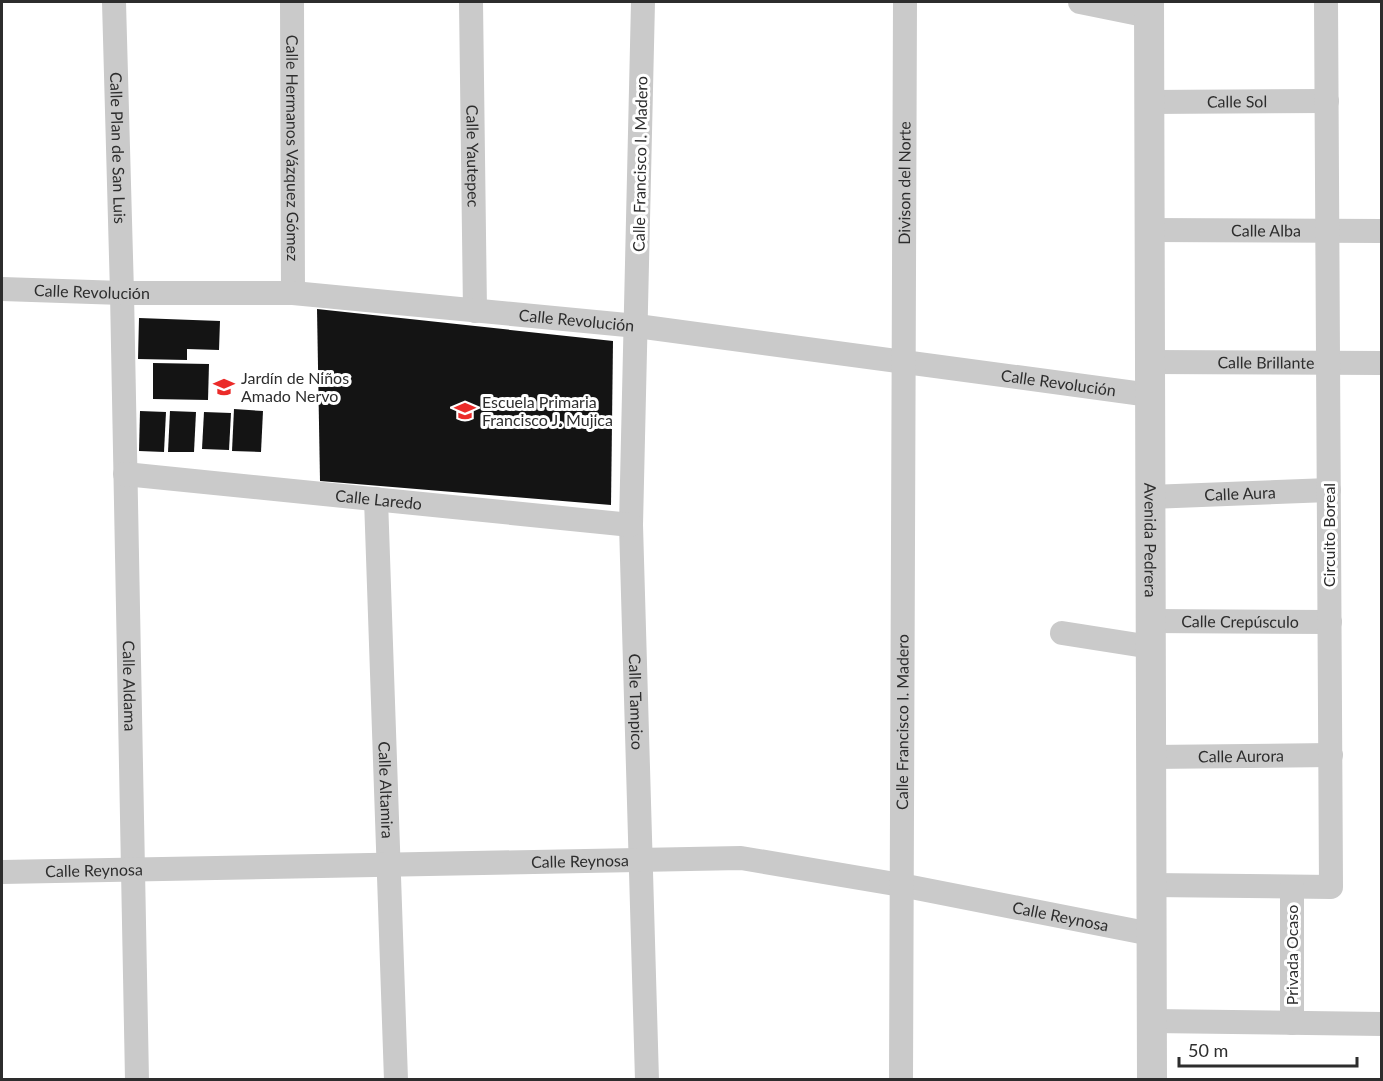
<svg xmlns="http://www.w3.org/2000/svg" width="1383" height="1081" font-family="Lato,sans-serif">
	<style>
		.building { fill: #141414 }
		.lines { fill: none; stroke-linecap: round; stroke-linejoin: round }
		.minor { stroke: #cacaca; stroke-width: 24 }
		.tertiary { stroke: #cacaca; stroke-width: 30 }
		.labels { text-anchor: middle; stroke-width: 6; stroke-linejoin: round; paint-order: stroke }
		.street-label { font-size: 16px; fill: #2d2d2d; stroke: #fff }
		.poi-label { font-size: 16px; fill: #2d2d2d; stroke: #fff; text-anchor: start }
	</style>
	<rect width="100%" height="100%" fill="#fff"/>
	<!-- building -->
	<g class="building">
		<polygon points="317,309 613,341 611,505 320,481"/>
		<polygon points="139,318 220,321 219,350 187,349 187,360 138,359"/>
		<polygon points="153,363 209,364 208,400 153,399"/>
		<polygon points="234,409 263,411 261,452 232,451"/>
		<polygon points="140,411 166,412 164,452 139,451"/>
		<polygon points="170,411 196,412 194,452 168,452"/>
		<polygon points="204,412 231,413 229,450 202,449"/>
	</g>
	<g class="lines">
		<!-- minor -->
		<g class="minor">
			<path id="s1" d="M 114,2 L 122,293 L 137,1080"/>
			<path id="s2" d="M 292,2 L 293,293"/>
			<path id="s3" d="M 471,2 L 475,311"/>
			<path id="s4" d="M 643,2 L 631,525 L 647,1080"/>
			<polyline points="1080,2 1149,16"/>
			<path id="s5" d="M 1149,102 L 1327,101"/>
			<path id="s6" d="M 1149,230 L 1382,231"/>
			<path id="s7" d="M 2,289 L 122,293 L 293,293 L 637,326 L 1150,395"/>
			<path id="s8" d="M 1150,362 L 1382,363"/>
			<path id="s9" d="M 125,474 L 631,525"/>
			<path id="s10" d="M 1150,497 L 1329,490"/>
			<path id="s11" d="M 376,499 L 396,1080"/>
			<path id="s12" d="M 1150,621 L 1330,622"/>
			<polyline points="1062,633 1151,647"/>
			<path id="s13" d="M 1151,757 L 1331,755"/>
			<path id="s14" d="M 2,872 L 741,858 L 901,885 L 1151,934"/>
			<polyline points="1151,885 1331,887 1326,2"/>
			<polyline points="1292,887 1292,1023"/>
			<polyline points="1152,1021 1382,1024"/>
			<path id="s15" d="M 901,1080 L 905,2"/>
		</g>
		<!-- tertiary -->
		<path class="tertiary" id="s16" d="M 1149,2 L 1152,1080"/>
	</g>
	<!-- icons -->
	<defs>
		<symbol id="school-bare" viewBox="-9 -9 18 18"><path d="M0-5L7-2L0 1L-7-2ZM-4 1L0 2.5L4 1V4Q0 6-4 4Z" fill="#eb2b29" stroke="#fff" stroke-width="2.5" paint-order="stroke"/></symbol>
	</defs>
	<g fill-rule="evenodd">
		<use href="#school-bare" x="209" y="372" width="30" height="30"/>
		<use href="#school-bare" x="450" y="396" width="30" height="30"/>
	</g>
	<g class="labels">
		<!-- street labels -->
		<g class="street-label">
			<text dy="6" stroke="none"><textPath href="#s5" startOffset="88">Calle Sol</textPath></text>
			<text dy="6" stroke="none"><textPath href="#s1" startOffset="146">Calle Plan de San Luis</textPath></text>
			<text dy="6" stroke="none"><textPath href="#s2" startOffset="146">Calle Hermanos Vázquez Gómez</textPath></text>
			<text dy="6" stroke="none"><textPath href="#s3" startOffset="154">Calle Yautepec</textPath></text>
			<text transform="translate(640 164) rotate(-89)" y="6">Calle Francisco I. Madero</text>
			<text dy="6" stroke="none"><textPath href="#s15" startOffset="897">Divison del Norte</textPath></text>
			<text dy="6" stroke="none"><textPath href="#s6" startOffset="117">Calle Alba</textPath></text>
			<text dy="6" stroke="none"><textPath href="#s7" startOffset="90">Calle Revolución</textPath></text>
			<text dy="6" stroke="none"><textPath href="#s7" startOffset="576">Calle Revolución</textPath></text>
			<text dy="6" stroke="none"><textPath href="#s8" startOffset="116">Calle Brillante</textPath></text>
			<text dy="6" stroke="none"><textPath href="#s7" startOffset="1062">Calle Revolución</textPath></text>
			<text dy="6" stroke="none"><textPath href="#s10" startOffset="90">Calle Aura</textPath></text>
			<text dy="6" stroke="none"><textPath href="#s9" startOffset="255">Calle Laredo</textPath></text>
			<text transform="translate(1329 535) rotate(-90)" y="6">Circuito Boreal</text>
			<text dy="6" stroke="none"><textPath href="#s16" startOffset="538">Avenida Pedrera</textPath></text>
			<text dy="6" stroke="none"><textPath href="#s12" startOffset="90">Calle Crepúsculo</textPath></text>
			<text dy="6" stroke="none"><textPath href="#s1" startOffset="684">Calle Aldama</textPath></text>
			<text dy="6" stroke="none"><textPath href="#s4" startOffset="700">Calle Tampico</textPath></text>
			<text dy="6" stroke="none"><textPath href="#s15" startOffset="358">Calle Francisco I. Madero</textPath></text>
			<text dy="6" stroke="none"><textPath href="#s13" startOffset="90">Calle Aurora</textPath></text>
			<text dy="6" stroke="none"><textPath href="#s11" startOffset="291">Calle Altamira</textPath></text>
			<text dy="6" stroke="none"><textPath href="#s14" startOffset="578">Calle Reynosa</textPath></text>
			<text dy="6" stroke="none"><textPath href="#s14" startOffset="92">Calle Reynosa</textPath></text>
			<text dy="6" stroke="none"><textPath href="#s14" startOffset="1064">Calle Reynosa</textPath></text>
			<text transform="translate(1292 955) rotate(-90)" y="6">Privada Ocaso</text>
		</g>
		<!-- poi labels -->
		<g class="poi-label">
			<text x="241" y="384">Jardín de Niños<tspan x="241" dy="18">Amado Nervo</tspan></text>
			<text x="482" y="408">Escuela Primaria<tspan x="482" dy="18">Francisco J. Mujica</tspan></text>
		</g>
	</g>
	<!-- border -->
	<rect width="1383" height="1081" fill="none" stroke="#2d2d2d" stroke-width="6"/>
	<!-- scale -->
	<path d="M1179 1057v9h178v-9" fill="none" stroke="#2d2d2d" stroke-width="3"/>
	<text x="1188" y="1057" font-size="18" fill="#2d2d2d" stroke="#ffffff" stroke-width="4.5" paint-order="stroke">50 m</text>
</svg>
